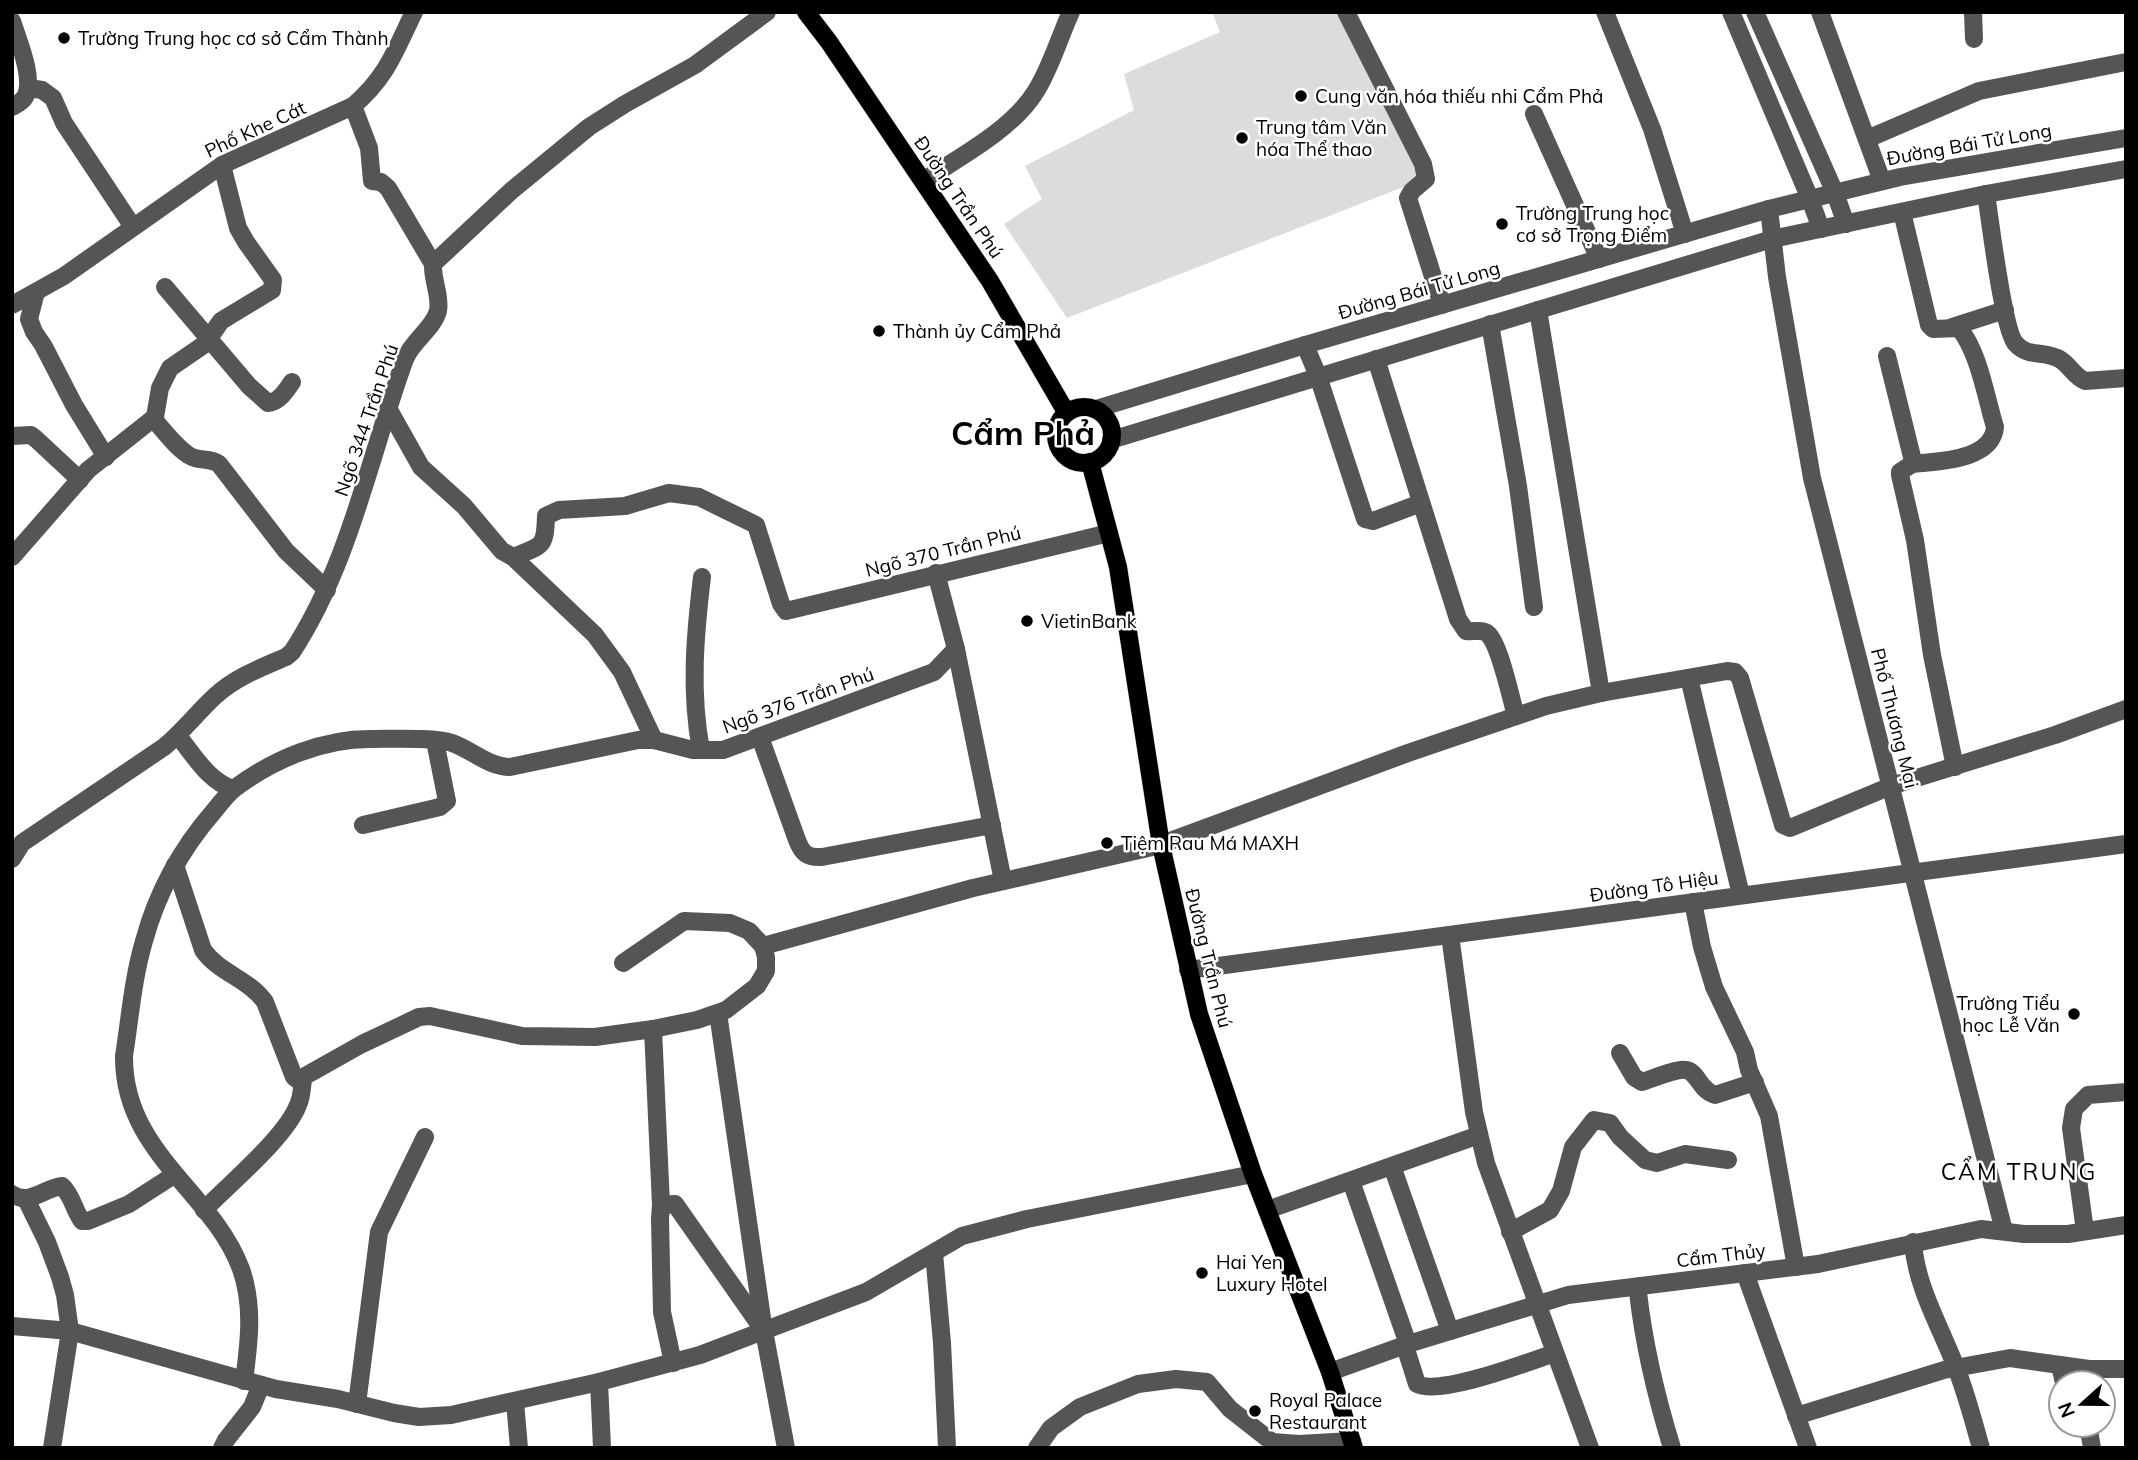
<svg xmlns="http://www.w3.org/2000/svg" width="2138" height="1460" font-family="Mulish,sans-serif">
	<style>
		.green { fill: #dcdcdc }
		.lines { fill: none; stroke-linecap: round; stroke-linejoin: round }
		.major-casing { stroke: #dbdbdb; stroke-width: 19 }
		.minor { stroke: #555; stroke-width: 18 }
		.major { stroke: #000; stroke-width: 18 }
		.poi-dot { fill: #000; stroke: #fff; stroke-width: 2.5 }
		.labels { text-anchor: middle; stroke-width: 5; stroke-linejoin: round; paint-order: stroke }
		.poi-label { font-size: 19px; fill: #000; stroke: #fff; text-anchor: start }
		.street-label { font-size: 19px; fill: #000; stroke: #fff }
		.quarter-label { font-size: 23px; letter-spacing: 2px; fill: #000; stroke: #fff }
		.town-label { font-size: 33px; font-weight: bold; fill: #000; stroke: #fff }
	</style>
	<rect width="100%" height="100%" fill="#fff"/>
	<!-- green -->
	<polygon class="green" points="1212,12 1343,12 1419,169 1418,179 1411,184 1067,318 1004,224 1042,199 1025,166 1134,110 1124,74 1220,32"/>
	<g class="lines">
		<defs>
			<g id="major">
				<polyline points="806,12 829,42 990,281 1066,412"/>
				<circle cx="1084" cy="435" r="28"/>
				<polyline points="1090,462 1118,567 1161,845 1199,1014 1253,1174 1330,1372 1354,1448"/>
			</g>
		</defs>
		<!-- major casing -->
		<use href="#major" class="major-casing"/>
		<!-- minor -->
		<g class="minor">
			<polyline points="1346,12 1423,164 1426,179 1412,191 1408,198 1442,305"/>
			<polyline points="1605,12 1652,129 1685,234"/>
			<polyline points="1731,12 1810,199 1821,229"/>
			<polyline points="1755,12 1835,193 1846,224"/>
			<polyline points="1820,12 1882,181"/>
			<polyline points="1973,12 1974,39"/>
			<path d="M 12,21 C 18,40 35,79 25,97 C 22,102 17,104 12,107"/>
			<polyline points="29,88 42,90 53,98 64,123 133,227"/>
			<polyline points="353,106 369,148 372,181 381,182 388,188 433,264"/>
			<polyline points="1534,114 1599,259"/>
			<polyline points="1867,139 1979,91 2126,62"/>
			<path d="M 923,181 C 960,157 1013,129 1036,91 C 1051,67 1059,38 1071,12"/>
			<path d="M 1986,194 C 1990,218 2003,331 2016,344 C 2028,358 2046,350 2061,360 C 2070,366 2075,377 2085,381 L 2126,378"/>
			<polyline points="1769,209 1777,277 1812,478 2004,1231"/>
			<path d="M 1902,212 L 1929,325 L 1933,329 L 1959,328 C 1979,352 1986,398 1995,427 C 1992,461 1937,461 1912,464"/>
			<path d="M 165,287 L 249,386 L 268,403 C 279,402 286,391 292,382"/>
			<polyline points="36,292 29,319 34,332 43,345 74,405 106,457"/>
			<path d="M 12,305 L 64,276 L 222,165 L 353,106 C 387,77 395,51 414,12"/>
			<polyline points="1538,310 1601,693"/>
			<polyline points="1490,324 1518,486 1534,607"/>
			<polyline points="1952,327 2005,310"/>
			<polyline points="1305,345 1318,376 1365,519 1373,521 1421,503"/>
			<polyline points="1887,356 1913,461 1912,464 1900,472 1900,475 1915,540 1932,655 1955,767"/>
			<path d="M 1376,359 L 1458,619 L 1466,631 C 1473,632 1483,629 1488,634 C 1500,645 1511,699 1516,716"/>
			<polyline points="1096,409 1305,345 1769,209 1900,177 2126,138"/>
			<path d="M 389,410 L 421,467 L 464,506 L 502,551 L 513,557 C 543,545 545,548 546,516 L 559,510 L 625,506 L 669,493 L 699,497 L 756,525 L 781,604 L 786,611 L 1109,533"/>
			<polyline points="155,417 160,388 170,368 205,344 221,321 272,290 273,280 246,242 238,228 222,165"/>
			<polyline points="12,436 31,435 36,439 80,480"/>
			<polyline points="1111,440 1772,239 1986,194 2126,169"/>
			<path d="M 12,557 L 88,470 L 155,417 L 156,422 C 166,433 178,450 192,457 C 201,461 210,458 219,464 L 286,551 L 327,590"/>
			<polyline points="513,557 595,635 622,672 654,740"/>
			<polyline points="956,649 1003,881"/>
			<polyline points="1689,678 1741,895"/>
			<path d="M 178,736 C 194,755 208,781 233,789"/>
			<path d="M 760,737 L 797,840 C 802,853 807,858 822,857 L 992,825"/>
			<path d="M 701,750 C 690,692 695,635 702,577"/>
			<polyline points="363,825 440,807 447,801 435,741"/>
			<polyline points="1162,844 1408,753 1546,706 1601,693 1727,671 1735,672 1740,678 1783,825 1790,828 1891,786 2055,735 2126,709"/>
			<path d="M 12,859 L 22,843 L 164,747 C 182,732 197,713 214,697 C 234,678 260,668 286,657 L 292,652 C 350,563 369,458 405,359 C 412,341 433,329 438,311 C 441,296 432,280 433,264 L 511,191 L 589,127 L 625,104 L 695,65 L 767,12"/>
			<path d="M 175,865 L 203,950 C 219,973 249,979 265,1002 L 294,1077 L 298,1080 L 362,1044 L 419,1017 L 430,1016 L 522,1036 L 595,1037 L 653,1029 L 697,1020 L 726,1010 L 757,986 L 766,971 L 766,957 L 763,946 L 749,931 L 730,923 L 684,921 L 623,963"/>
			<polyline points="1693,902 1702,947 1714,987 1745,1052 1749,1070 1769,1116 1796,1267"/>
			<polyline points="1450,935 1474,1112 1486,1163 1590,1448"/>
			<polyline points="763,946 973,888 1161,845"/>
			<polyline points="1188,970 2126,844"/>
			<polyline points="718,1013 763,1325"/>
			<polyline points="653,1029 661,1205"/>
			<path d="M 1620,1053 L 1634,1077 L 1642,1082 C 1652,1079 1677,1068 1686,1070 C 1698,1072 1699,1090 1715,1095 L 1755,1082"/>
			<polyline points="1392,1166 1450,1331"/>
			<polyline points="1351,1181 1408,1344"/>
			<path d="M 12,1194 C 29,1206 44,1188 62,1186 C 72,1195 74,1210 82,1221 L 88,1221 L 129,1204 L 174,1175"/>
			<polyline points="26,1199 47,1242 60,1277 65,1295 70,1331 52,1448"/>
			<path d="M 204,1210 C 229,1184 286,1137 298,1105 C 302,1097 302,1087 303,1078"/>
			<polyline points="1267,1210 1479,1135"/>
			<polyline points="2085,1231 2071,1128 2074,1109 2088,1095 2126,1092"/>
			<polyline points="1510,1232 1550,1210 1561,1191 1573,1147 1594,1120 1610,1123 1620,1137 1645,1160 1657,1163 1685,1154 1728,1160"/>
			<path d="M 1913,1242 C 1916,1286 1939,1324 1955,1365 C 1966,1392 1973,1420 1981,1448"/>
			<polyline points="934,1253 942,1343 947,1448"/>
			<polyline points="1745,1273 1808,1448"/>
			<path d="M 1640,1286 L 1638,1292 C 1644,1346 1656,1396 1672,1448"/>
			<polyline points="12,1326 70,1331 276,1389 338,1399 394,1413 419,1417 451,1415 599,1382 700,1355 866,1292 962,1236 1027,1219 1253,1174"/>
			<path d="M 1405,1346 L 1417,1384 C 1441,1396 1528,1362 1555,1353"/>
			<polyline points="673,1363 662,1312 660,1219 661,1205 675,1204 764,1331 786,1448"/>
			<polyline points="2060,1365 2064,1383"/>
			<polyline points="1330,1372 1408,1344 1568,1295 1818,1264 1981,1229 2024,1234 2068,1234 2126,1225"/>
			<path d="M 244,1381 C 249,1343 254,1306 241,1269 C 212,1191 123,1152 124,1056 C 130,1018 133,978 144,941 C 157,893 181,849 214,811 C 220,804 227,794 235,788 C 274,759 324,738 373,739 C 393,739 435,737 452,743 C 472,750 489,767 510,767 L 638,740 L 654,740 L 693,750 L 723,750 L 934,672 L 956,649 L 936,573"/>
			<polyline points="599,1382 602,1448"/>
			<polyline points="515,1402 519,1448"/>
			<polyline points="357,1404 379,1232 425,1137"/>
			<polyline points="1796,1416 1944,1370 2010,1358 2089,1369 2126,1369"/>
			<polyline points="2084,1425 2090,1436 2092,1448"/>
			<polyline points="222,1448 226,1440 252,1407 261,1385"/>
			<polyline points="1037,1448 1051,1428 1080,1407 1138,1384 1176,1379 1207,1382 1230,1409 1272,1442 1299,1444 1352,1441"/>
		</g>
		<!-- major -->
		<use href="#major" class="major"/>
	</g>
	<!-- markers -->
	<g class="poi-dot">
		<circle cx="64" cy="38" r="7"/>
		<circle cx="1301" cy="96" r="7"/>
		<circle cx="1242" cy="138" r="7"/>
		<circle cx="1502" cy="224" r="7"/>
		<circle cx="879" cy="331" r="7"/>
		<circle cx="1027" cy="621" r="7"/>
		<circle cx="1107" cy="843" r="7"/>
		<circle cx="2074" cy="1014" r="7"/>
		<circle cx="1202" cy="1273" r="7"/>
		<circle cx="1255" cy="1411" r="7"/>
	</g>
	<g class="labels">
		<!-- poi labels -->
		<g class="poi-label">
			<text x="78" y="45">Trường Trung học cơ sở Cẩm Thành</text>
			<text x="1315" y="103">Cung văn hóa thiếu nhi Cẩm Phả</text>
			<text x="1256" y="134">Trung tâm Văn<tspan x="1256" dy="22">hóa Thể thao</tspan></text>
			<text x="1516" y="220">Trường Trung học<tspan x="1516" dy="22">cơ sở Trọng Điểm</tspan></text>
			<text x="893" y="338">Thành ủy Cẩm Phả</text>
			<text x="1041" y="628">VietinBank</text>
			<text x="1121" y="850">Tiệm Rau Má MAXH</text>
			<text x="2060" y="1010" text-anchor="end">Trường Tiểu<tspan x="2060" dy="22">học Lễ Văn</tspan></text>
			<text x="1216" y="1269">Hai Yen<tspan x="1216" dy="22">Luxury Hotel</tspan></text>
			<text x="1269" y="1407">Royal Palace<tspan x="1269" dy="22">Restaurant</tspan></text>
		</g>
		<!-- street labels -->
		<g class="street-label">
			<text transform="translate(255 129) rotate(-25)" y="7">Phố Khe Cát</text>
			<text transform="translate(1969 144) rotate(-10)" y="7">Đường Bái Tử Long</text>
			<text transform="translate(959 197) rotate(56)" y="7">Đường Trần Phú</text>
			<text transform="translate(1419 290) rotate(-16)" y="7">Đường Bái Tử Long</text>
			<text transform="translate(366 420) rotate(-71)" y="7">Ngõ 344 Trần Phú</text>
			<text transform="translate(943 551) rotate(-14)" y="7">Ngõ 370 Trần Phú</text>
			<text transform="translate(798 700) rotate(-20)" y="7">Ngõ 376 Trần Phú</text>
			<text transform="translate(1895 718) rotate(76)" y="7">Phố Thương Mại</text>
			<text transform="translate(1654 886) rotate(-8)" y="7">Đường Tô Hiệu</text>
			<text transform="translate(1209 958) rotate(76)" y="7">Đường Trần Phú</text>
			<text transform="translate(1721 1255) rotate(-7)" y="7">Cẩm Thủy</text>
		</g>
		<!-- quarter labels -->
		<g class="quarter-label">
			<text x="2019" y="1180">CẨM TRUNG</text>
		</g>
		<!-- town labels -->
		<g class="town-label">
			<text x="1023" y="445">Cẩm Phả</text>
		</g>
	</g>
	<!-- border -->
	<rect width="2138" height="1460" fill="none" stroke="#000000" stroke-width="28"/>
	<!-- north arrow -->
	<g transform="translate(2082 1404) rotate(249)"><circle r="33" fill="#ffffff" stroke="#999999" stroke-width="2"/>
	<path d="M0-5L12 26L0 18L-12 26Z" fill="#000000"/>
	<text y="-10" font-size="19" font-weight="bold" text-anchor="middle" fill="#000000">N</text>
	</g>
</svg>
